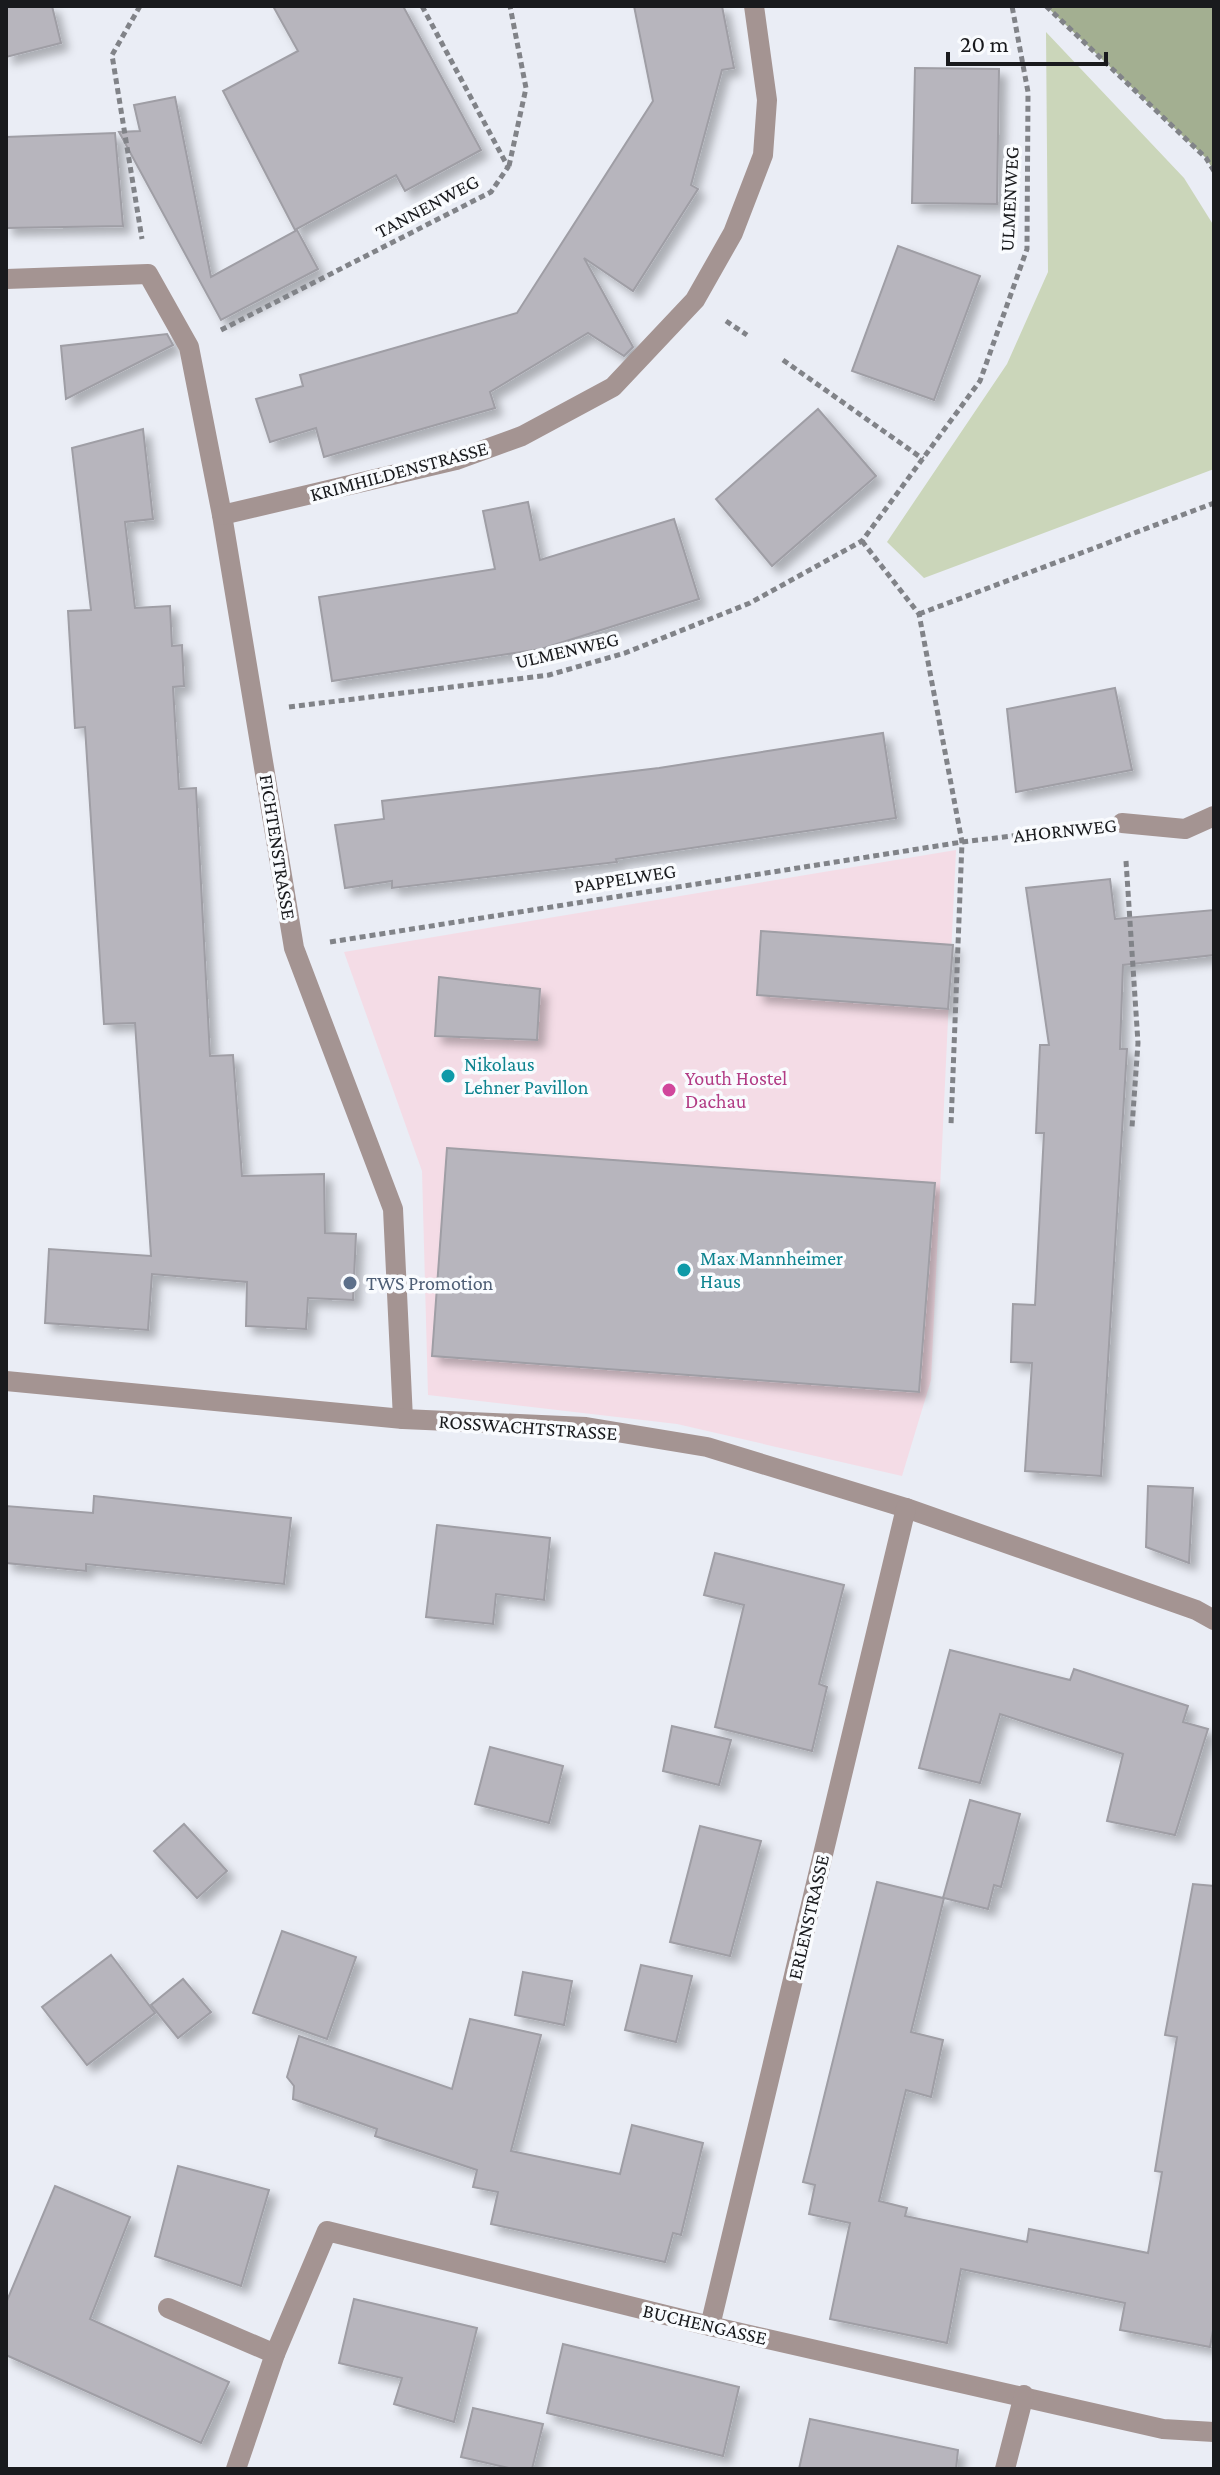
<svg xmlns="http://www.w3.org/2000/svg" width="1220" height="2475" font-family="'Crimson Pro',serif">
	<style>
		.commercial { fill: #f4dce6 }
		.green { fill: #cbd6ba }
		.forest { fill: #a3af91 }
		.building { fill: #b7b5bd; stroke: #9f9ea5; stroke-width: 2; filter: url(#shadow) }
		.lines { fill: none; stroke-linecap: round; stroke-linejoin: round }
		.path { stroke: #818388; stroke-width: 5; stroke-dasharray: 6 4; stroke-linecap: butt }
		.lane { stroke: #a49492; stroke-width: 20 }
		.street { stroke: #a49492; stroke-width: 20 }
		.culture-dot { fill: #0f9aa8; stroke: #f9fbfe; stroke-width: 3 }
		.hotel-dot { fill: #d1479c; stroke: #f9fbfe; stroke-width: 3 }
		.service-dot { fill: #5c6f8a; stroke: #f9fbfe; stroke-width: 3 }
		.labels { text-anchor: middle; stroke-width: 7; stroke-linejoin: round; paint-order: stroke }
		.street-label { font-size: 20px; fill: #191a1d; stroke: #f9fbfe }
		.culture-label { font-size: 20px; fill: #0d838f; stroke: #f9fbfe; text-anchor: start }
		.hotel-label { font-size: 20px; fill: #b23c85; stroke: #f9fbfe; text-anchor: start }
		.service-label { font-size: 20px; fill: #4e5e75; stroke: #f9fbfe; text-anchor: start }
	</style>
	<defs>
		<filter id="shadow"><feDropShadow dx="7" dy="7" stdDeviation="4" flood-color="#0004"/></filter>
	</defs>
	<rect width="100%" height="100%" fill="#eaedf5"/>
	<!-- commercial -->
	<polygon class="commercial" points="956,850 931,1380 902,1476 677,1424 428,1395 422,1171 344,952"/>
	<!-- green -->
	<polygon class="green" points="1046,32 1184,178 1214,226 1214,469 924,578 887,542 1007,364 1048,272"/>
	<!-- forest -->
	<polygon class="forest" points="1046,6 1214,6 1214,171 1206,158"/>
	<!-- building -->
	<g class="building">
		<polygon points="6,6 52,6 61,43 6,57"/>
		<polygon points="273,6 403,6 481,150 405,191 396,175 295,230 223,91 298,51"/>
		<polygon points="634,6 722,6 734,68 722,70 691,185 698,189 633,291 584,258 633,347 624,356 588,333 490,392 495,408 324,457 316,428 270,442 256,399 303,386 300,375 517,313 653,101"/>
		<polygon points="915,68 999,69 997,204 912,203"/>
		<polygon points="175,97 211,277 297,230 318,269 221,320 119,132 140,131 134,105"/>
		<polygon points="115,133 123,226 6,228 6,137"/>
		<polygon points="898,246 980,276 934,400 852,371"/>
		<polygon points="167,334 173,345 66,399 61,346"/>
		<polygon points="818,409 876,476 772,566 716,499"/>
		<polygon points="143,429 153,519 125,522 135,608 170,606 172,646 182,645 184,686 173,687 179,789 196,788 210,1056 233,1055 242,1176 324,1174 325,1233 356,1234 353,1300 308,1298 306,1329 246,1326 247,1282 152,1274 148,1330 45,1323 49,1249 151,1256 135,1023 104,1024 85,727 75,728 68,611 91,610 72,448"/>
		<polygon points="528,502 540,560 674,519 699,599 541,649 332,681 319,597 495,569 483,511"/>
		<polygon points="1115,688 1132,770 1016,792 1007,709"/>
		<polygon points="883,733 896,818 616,859 617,862 392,888 392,881 345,888 335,825 384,819 382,801 659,768"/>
		<polygon points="1110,879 1115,919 1214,910 1214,955 1123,965 1120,1049 1127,1049 1101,1476 1025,1471 1032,1363 1011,1362 1013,1304 1035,1305 1044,1133 1036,1133 1040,1045 1049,1045 1026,888"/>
		<polygon points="761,931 953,945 948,1009 757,995"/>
		<polygon points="439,977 540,989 537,1040 435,1036"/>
		<polygon points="447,1148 935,1183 919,1392 432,1356"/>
		<polygon points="1148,1486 1193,1488 1189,1563 1146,1547"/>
		<polygon points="94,1496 291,1518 284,1584 86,1564 86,1571 6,1563 6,1506 93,1513"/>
		<polygon points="437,1525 550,1538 544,1600 496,1594 493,1624 426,1617"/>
		<polygon points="715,1553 844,1585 819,1684 827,1687 812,1751 715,1727 744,1605 704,1595"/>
		<polygon points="950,1650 1070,1680 1074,1669 1188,1706 1183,1722 1208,1729 1175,1835 1107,1821 1123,1754 1000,1714 980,1783 919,1768"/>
		<polygon points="672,1726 731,1740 719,1785 663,1771"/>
		<polygon points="490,1747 563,1766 549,1823 475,1804"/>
		<polygon points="970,1800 1020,1814 1001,1887 994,1885 988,1909 944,1898 911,2032 943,2040 931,2097 906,2090 879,2201 907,2208 905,2216 1027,2242 1029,2229 1148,2253 1162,2172 1155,2171 1177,2037 1165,2035 1193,1884 1214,1886 1214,2325 1210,2347 1120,2330 1125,2303 961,2269 947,2343 830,2319 850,2223 809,2214 815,2185 803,2182 877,1882 943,1898"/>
		<polygon points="184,1824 227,1871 197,1898 154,1851"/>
		<polygon points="700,1826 761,1841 730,1956 670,1942"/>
		<polygon points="282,1931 356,1957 327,2039 253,2013"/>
		<polygon points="111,1955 155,2013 87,2065 42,2007"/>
		<polygon points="641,1965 692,1976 676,2042 625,2030"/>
		<polygon points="523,1972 572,1981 564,2025 515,2015"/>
		<polygon points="183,1979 211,2012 178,2038 151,2005"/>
		<polygon points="470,2019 541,2035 511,2151 620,2174 632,2125 703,2143 681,2235 673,2233 665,2262 491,2224 498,2192 473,2187 477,2170 375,2136 377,2129 293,2099 294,2086 287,2077 299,2036 452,2089"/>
		<polygon points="178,2166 269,2190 241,2286 155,2256"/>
		<polygon points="55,2186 130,2217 90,2319 229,2382 201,2443 6,2355 6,2303"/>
		<polygon points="354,2299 477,2328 454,2422 394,2404 402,2378 339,2363"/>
		<polygon points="563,2344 739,2387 723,2456 547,2413"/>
		<polygon points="473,2408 543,2424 532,2469 513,2469 461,2457"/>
		<polygon points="810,2419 958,2450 956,2469 799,2469"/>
	</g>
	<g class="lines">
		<!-- path -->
		<g class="path">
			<polyline points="140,6 112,55 142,239"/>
			<polyline points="1046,6 1206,158 1214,171"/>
			<polyline points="509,166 526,88 510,6"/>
			<polyline points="726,321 747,335"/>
			<polyline points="221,330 491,192 508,167 422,6"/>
			<polyline points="783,360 923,459"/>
			<polyline points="862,541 919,614 962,842 951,1125"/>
			<polyline points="919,614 1214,503"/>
			<polyline points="289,707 549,675 625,653 750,603 862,541 980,381 1027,249 1028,92 1012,6"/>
			<polyline points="1126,861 1138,1043 1132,1127"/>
			<polyline points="330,942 962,842 1087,827"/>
		</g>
		<!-- lane -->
		<polyline class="lane" points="168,2308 275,2354"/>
		<!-- street -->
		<g class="street">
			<polyline points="6,279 148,274 189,347 222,515 294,948 393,1209 403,1419"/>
			<polyline points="222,515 456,460 522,436 613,387 695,300 733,233 763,155 767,100 754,6"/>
			<polyline points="1122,823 1185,829 1214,816"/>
			<polyline points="6,1381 403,1419 586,1427 707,1447 906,1508 1196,1610 1214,1620"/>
			<polyline points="710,2326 906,1508"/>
			<polyline points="236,2469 275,2354 327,2231 710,2326 1163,2429 1214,2432"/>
			<polyline points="1005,2469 1024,2395"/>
		</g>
	</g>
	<!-- markers -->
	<g class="culture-dot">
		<circle cx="448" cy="1076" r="8"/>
		<circle cx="684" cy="1270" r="8"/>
	</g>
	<circle class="hotel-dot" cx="669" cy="1090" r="8"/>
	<circle class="service-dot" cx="350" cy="1283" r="8"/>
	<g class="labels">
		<!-- street labels -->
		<g class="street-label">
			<text transform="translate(1009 199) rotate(-87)" y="7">ULMENWEG</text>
			<text transform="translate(427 206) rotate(-28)" y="7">TANNENWEG</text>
			<text transform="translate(399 471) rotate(-15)" y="7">KRIMHILDENSTRASSE</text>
			<text transform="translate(567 650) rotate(-13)" y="7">ULMENWEG</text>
			<text transform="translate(1065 830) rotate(-6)" y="7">AHORNWEG</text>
			<text transform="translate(278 847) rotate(81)" y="7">FICHTENSTRASSE</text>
			<text transform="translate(625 878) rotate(-9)" y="7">PAPPELWEG</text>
			<text transform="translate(528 1427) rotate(4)" y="7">ROSSWACHTSTRASSE</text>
			<text transform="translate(808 1917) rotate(-77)" y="7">ERLENSTRASSE</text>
			<text transform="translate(705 2324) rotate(13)" y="7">BUCHENGASSE</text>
		</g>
		<!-- culture labels -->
		<g class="culture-label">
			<text x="464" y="1071">Nikolaus<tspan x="464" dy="23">Lehner Pavillon</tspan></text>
			<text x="700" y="1265">Max Mannheimer<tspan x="700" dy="23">Haus</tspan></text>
		</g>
		<!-- hotel labels -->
		<g class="hotel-label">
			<text x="685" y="1085">Youth Hostel<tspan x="685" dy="23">Dachau</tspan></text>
		</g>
		<!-- service labels -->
		<g class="service-label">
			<text x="366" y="1290">TWS Promotion</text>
		</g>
	</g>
	<!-- border -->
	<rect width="1220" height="2475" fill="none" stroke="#191a1d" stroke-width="16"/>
	<!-- scale -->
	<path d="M948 52v12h158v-12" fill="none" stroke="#191a1d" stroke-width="4"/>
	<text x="960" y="52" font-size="24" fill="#191a1d" stroke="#f9fbfe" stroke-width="6" paint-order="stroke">20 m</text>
</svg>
